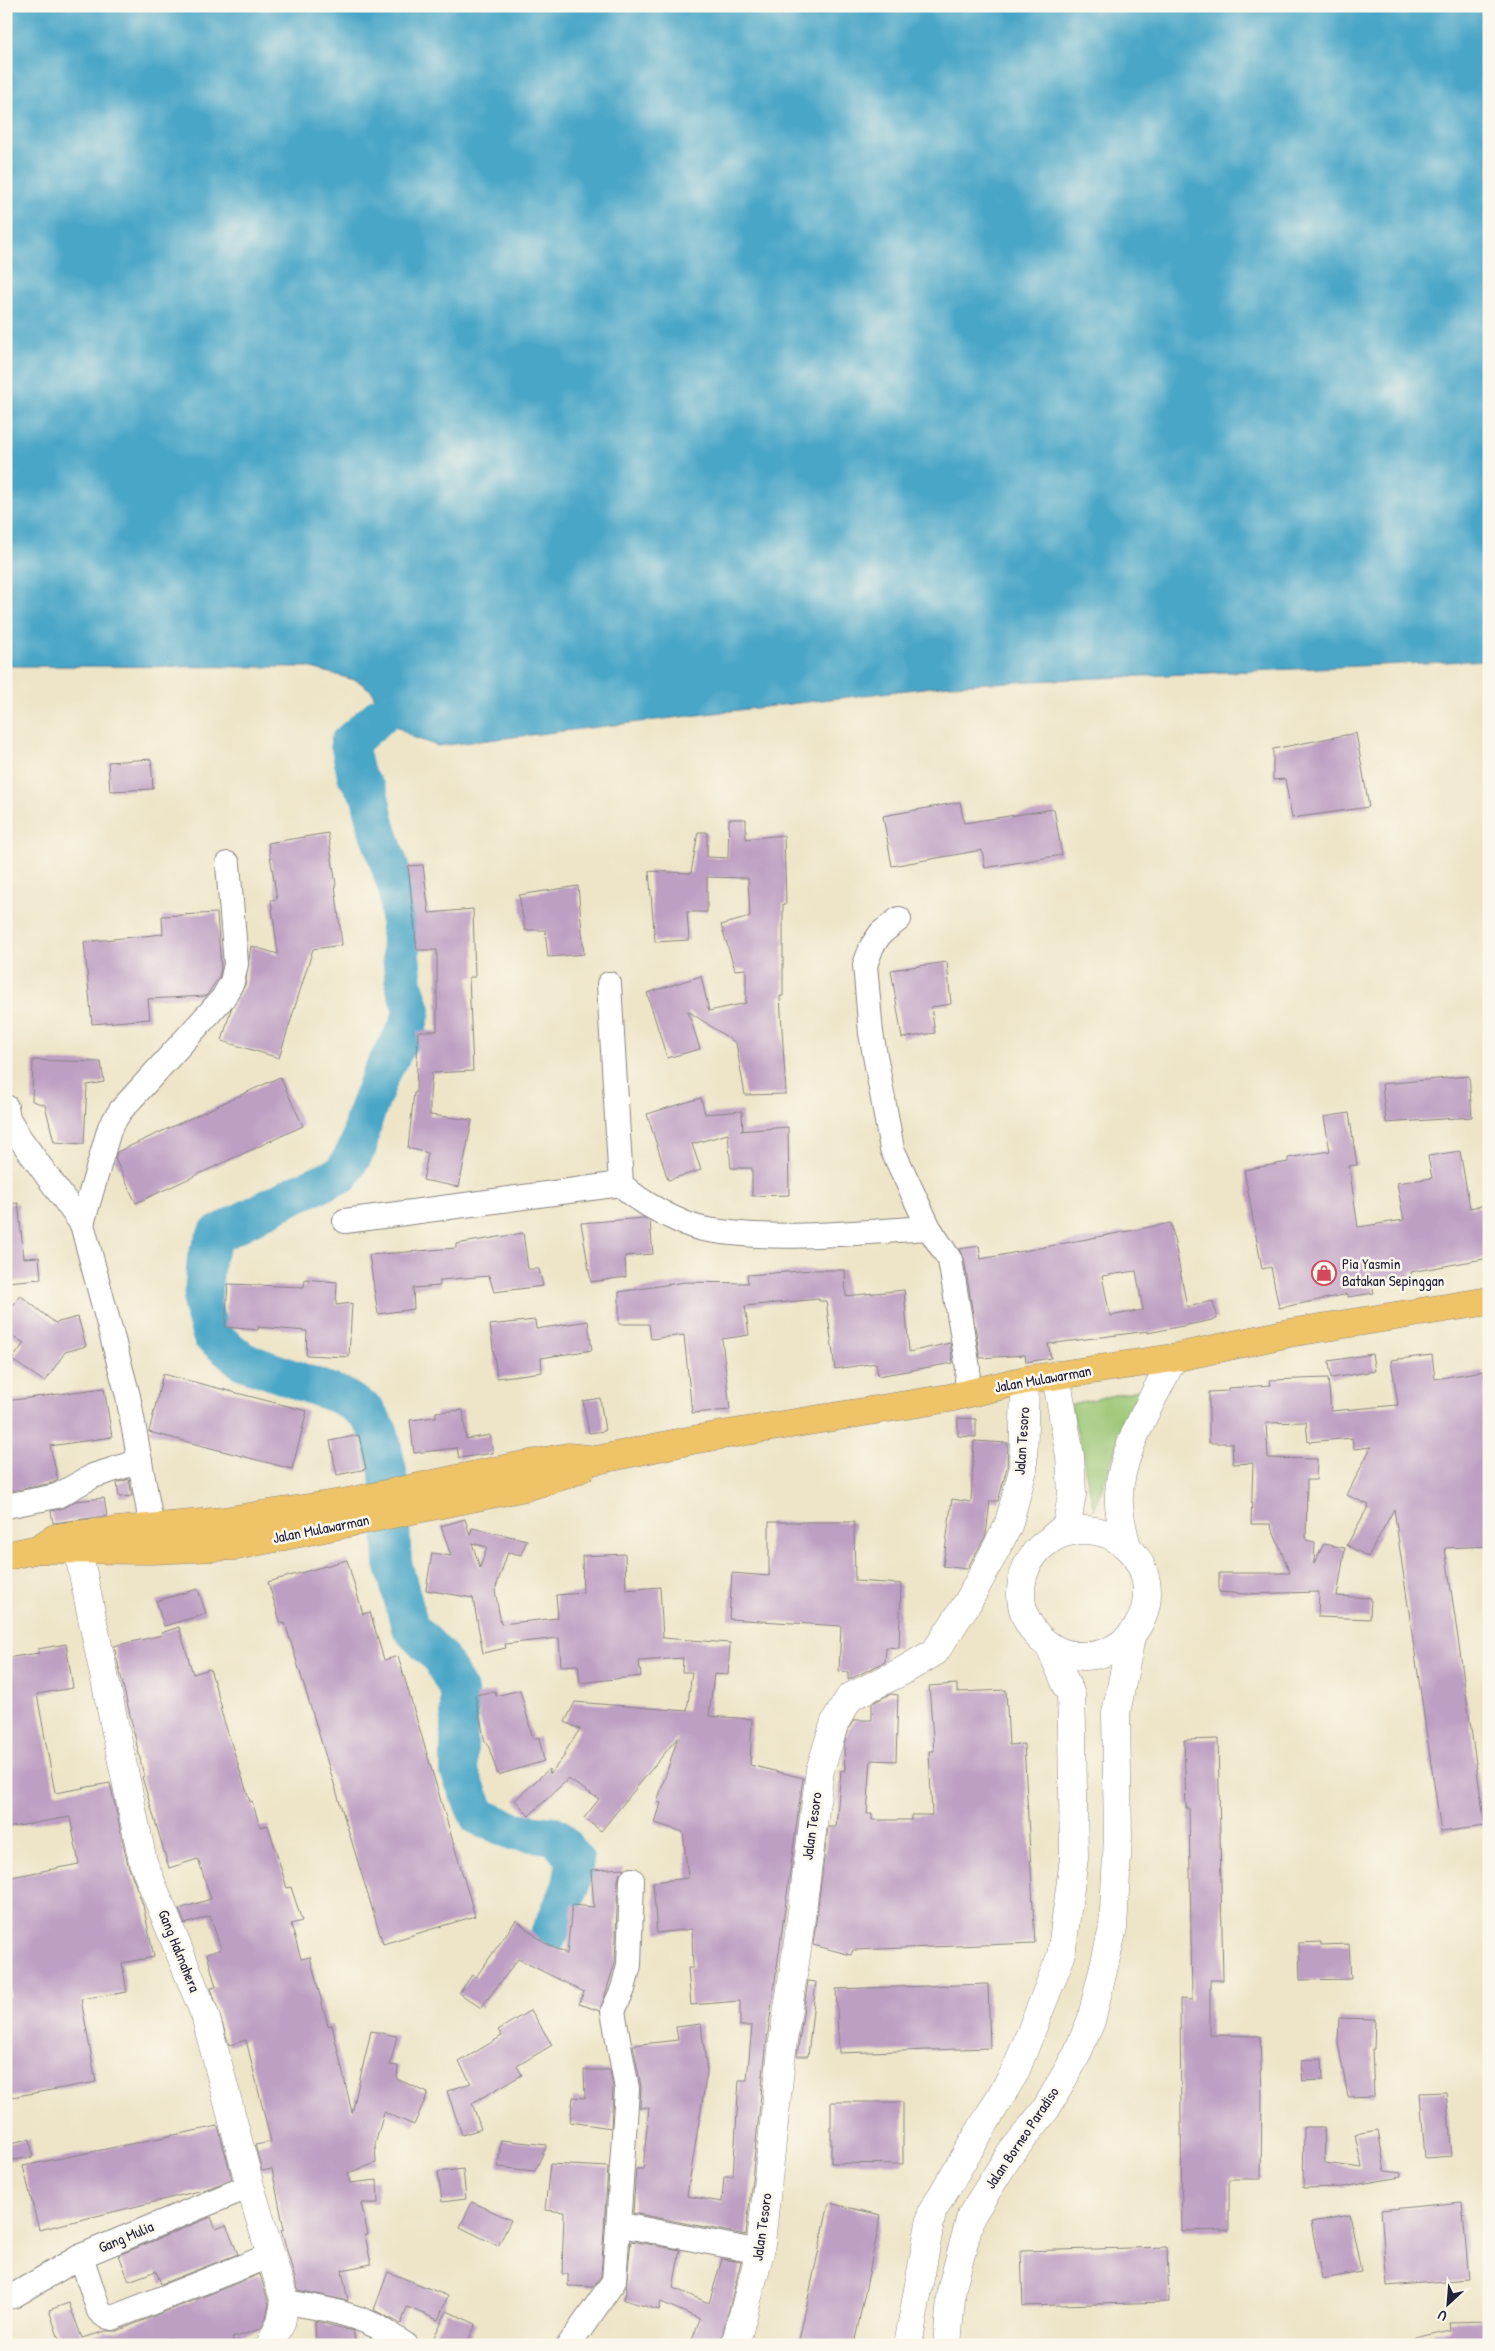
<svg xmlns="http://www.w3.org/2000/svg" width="1495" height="2351" font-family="'Patrick Hand',sans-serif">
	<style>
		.green { fill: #9bc674; stroke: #5e7458 }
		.water { fill: #48a6c7; stroke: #356481 }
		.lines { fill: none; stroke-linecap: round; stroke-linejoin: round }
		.river { stroke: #48a6c7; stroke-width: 38 }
		.building { fill: #bd9fc3; fill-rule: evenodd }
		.minor-casing { stroke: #888482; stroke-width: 26 }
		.tertiary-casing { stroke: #888482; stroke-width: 29 }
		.trunk-casing { stroke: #888482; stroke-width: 29 }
		.minor { stroke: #fff; stroke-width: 24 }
		.tertiary { stroke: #fff; stroke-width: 28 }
		.trunk { stroke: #efc469; stroke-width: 28 }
		.labels { text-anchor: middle; stroke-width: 5; stroke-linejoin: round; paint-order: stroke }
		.poi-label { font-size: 15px; fill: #22223b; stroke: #fbf7ec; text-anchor: start }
		.street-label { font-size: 15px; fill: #22223b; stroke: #fbf7ec }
	</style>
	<rect width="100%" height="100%" fill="#fbf7ec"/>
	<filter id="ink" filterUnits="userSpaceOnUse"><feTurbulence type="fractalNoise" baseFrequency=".02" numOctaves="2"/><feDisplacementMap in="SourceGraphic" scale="10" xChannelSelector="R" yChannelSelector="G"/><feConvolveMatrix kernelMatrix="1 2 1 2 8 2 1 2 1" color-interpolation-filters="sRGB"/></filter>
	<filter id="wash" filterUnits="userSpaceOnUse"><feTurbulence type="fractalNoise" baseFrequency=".0096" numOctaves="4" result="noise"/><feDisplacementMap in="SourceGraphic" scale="20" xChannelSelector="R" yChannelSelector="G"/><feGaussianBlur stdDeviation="1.12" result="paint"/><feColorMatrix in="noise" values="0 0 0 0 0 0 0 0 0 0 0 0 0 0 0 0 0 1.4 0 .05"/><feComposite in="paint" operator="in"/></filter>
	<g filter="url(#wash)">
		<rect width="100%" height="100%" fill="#eee5c8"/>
		<!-- green -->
		<polygon class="green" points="1143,1389 1121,1434 1094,1510 1071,1404"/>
		<!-- water -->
		<polygon class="water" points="6,6 1489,6 1489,660 949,685 438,746 412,737 381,715 372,691 358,681 308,667 6,666"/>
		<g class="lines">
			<!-- river -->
			<polyline class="river" points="381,715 349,743 356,775 370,796 377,828 398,892 401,956 404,985 412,1010 408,1026 381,1074 364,1119 358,1147 342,1174 295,1194 216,1235 206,1258 202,1305 211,1335 243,1361 341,1396 367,1412 380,1434 388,1472 393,1563 410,1627 441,1659 459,1691 459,1771 478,1816 513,1831 556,1836 575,1860 571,1886 548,1937"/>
		</g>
		<g id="blocks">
			<!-- building -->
			<g class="building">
				<polygon points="1356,733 1369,807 1292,818 1285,779 1273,780 1273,749"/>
				<polygon points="151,759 153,789 110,791 108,762"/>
				<polygon points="960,802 964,823 1054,809 1062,855 985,868 982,850 892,866 883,816"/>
				<polygon points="729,819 746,819 746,839 784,835 786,904 783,904 783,996 780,996 786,1094 745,1095 736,1043 688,1011 700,1049 667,1058 647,993 701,976 709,1011 746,1003 746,969 735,970 721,925 750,917 748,878 707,877 707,912 687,912 689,940 655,942 649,871 691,873 698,832 707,832 707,857 728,858"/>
				<polygon points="328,833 336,885 335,885 342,945 313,949 279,1058 222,1041 231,1009 245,985 251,946 278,954 271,900 277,899 268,843"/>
				<polygon points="423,865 429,913 473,909 475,977 469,977 473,1071 432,1073 430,1095 430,1115 472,1120 459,1187 423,1180 428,1153 408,1148 414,1093 416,1093 418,1031 437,1031 437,950 417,950 408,866"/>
				<polygon points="578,886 584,954 548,957 545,930 525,930 519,895"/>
				<polygon points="217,913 221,969 219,977 206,996 148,999 150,1019 92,1024 84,942 163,934 162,916"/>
				<polygon points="947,962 951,1004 931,1007 935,1033 902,1038 891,970"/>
				<polygon points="33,1060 101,1062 104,1082 87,1085 84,1144 54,1142 45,1105 32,1101"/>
				<polygon points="1469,1076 1472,1117 1386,1123 1382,1084"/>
				<polygon points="280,1077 303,1126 136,1203 115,1159 117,1152"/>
				<polygon points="701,1098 705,1114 742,1111 743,1130 740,1131 788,1127 789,1195 752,1196 752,1168 731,1168 728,1134 692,1144 701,1170 668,1180 647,1114"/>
				<polygon points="1349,1113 1357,1165 1349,1166 1358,1227 1404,1220 1397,1183 1432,1178 1428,1156 1460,1151 1470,1208 1486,1205 1489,1221 1489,1258 1411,1272 1412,1277 1372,1284 1374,1293 1348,1297 1348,1294 1279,1308 1271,1267 1262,1269 1244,1170 1288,1162 1288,1158 1330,1151 1324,1117"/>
				<polygon points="18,1203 24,1258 39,1257 41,1279 6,1282 6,1204"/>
				<polygon points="644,1218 650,1222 653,1254 625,1256 626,1277 591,1282 581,1223"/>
				<path d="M 1171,1223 L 1187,1307 L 1213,1301 L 1217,1319 L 1148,1333 L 1148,1331 L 1048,1344 L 1051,1358 L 1026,1362 L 1025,1355 L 980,1358 L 964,1258 L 959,1249 L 979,1246 L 981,1259 ZM 1136,1271 L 1143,1310 L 1110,1316 L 1102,1276 Z"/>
				<polygon points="523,1233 528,1269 539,1269 543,1286 494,1292 489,1276 440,1280 440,1286 413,1288 414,1309 378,1314 369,1255 456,1248 456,1244"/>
				<polygon points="813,1270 845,1270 846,1296 904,1290 909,1352 950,1343 953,1363 878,1376 876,1363 835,1369 826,1301 819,1301 819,1299 745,1306 749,1335 722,1339 730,1410 692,1413 684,1335 651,1339 649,1324 619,1324 619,1292 685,1282 748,1283 747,1275"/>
				<polygon points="305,1279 337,1282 336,1305 352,1303 349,1357 306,1355 307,1331 258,1327 258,1330 225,1327 228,1284 304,1287"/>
				<polygon points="20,1295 55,1323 78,1317 86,1346 65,1352 45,1382 12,1360 24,1343 10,1334 6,1327 6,1317"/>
				<polygon points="535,1320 536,1329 588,1321 592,1350 541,1358 542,1372 497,1378 490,1325"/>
				<polygon points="1372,1354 1375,1371 1331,1378 1329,1361"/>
				<polygon points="1432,1355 1435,1379 1483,1371 1489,1409 1489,1546 1445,1548 1485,1826 1441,1832 1394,1509 1368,1557 1347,1545 1369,1505 1347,1495 1371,1447 1354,1449 1352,1438 1308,1442 1306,1422 1266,1423 1268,1458 1317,1459 1316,1480 1307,1480 1306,1540 1315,1542 1314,1563 1324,1544 1345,1548 1337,1596 1371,1598 1370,1619 1318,1617 1319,1592 1246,1594 1219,1592 1219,1573 1290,1573 1270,1524 1251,1524 1253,1463 1233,1464 1232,1443 1209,1443 1209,1392 1228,1391 1228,1388 1271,1385 1270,1380 1328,1378 1331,1411 1398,1405 1391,1360"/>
				<polygon points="163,1374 307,1411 292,1469 149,1432"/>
				<polygon points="104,1388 112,1437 50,1446 58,1480 52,1483 6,1492 6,1401"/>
				<polygon points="600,1398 605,1431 589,1433 583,1401"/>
				<polygon points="463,1410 466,1439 490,1435 493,1453 459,1458 457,1448 414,1453 410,1420 436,1417 436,1412"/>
				<polygon points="958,1418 976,1419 976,1437 958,1436"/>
				<polygon points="359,1435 366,1469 337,1475 330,1441"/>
				<polygon points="974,1441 1008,1443 1007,1468 998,1501 990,1501 986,1535 967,1569 943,1566 952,1499 971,1502"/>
				<polygon points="129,1479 132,1496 119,1497 117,1483"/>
				<polygon points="104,1498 107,1516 53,1523 51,1511 63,1508 75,1501"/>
				<path d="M 465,1519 L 470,1535 L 472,1528 L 527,1540 L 521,1555 L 508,1552 L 495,1590 L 501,1624 L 558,1618 L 556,1595 L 583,1593 L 582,1556 L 625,1554 L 626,1590 L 660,1587 L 663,1638 L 730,1643 L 728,1675 L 714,1674 L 709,1716 L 752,1719 L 750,1765 L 803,1778 L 767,2039 L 746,2235 L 633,2213 L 636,2169 L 643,2169 L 649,2107 L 640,2108 L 641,2087 L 633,2045 L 678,2040 L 676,2027 L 701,2024 L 707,2072 L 687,2196 L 722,2202 L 724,2176 L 733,2176 L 739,2080 L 747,2080 L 752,2026 L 740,2026 L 740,2001 L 691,2005 L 688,1968 L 693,1968 L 692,1929 L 657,1933 L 653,1882 L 688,1878 L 683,1832 L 655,1823 L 661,1803 L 657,1802 L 678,1737 L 601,1831 L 584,1818 L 599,1799 L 568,1779 L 529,1816 L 515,1800 L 549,1769 L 550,1774 L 565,1755 L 563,1755 L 580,1729 L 565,1722 L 575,1702 L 687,1711 L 692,1672 L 682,1672 L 683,1658 L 639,1661 L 641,1676 L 580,1683 L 578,1665 L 561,1666 L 559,1638 L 505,1644 L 506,1648 L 483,1653 L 473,1598 L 426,1590 L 432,1553 L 451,1556 L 441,1526 ZM 472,1543 L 487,1547 L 480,1568 L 475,1552 Z"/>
				<polygon points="769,1522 854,1522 855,1581 901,1584 899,1648 886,1647 885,1662 848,1680 848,1672 839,1671 841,1626 729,1619 732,1573 769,1576"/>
				<polygon points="347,1560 363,1614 370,1612 384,1660 398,1656 475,1916 383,1944 285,1623 281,1624 268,1582"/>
				<polygon points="198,1589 206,1614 164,1626 156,1601"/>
				<polygon points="179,1627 193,1674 210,1669 222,1708 220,1708 250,1802 252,1801 260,1827 268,1825 287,1888 291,1887 302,1921 291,1924 301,1959 310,1957 328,2026 332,2025 352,2113 371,2031 397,2036 390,2065 398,2066 397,2079 428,2093 414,2125 384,2112 375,2145 376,2163 348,2173 350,2183 377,2180 378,2203 361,2203 368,2235 365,2235 371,2264 342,2270 348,2301 298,2290 281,2230 284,2229 272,2169 262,2171 255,2145 271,2142 246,2040 229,2045 211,1988 216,1987 207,1954 221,1949 210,1916 185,1924 179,1909 211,1899 198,1859 169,1868 142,1777 144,1776 114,1646 162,1635 161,1633"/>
				<polygon points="66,1644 73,1688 37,1694 55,1793 110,1783 128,1865 143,1905 154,1957 122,1963 127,1992 81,1999 96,2082 6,2098 6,1997 11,1996 6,1972 6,1878 79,1864 70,1817 6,1828 6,1658 39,1653 38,1649"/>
				<polygon points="957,1684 957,1692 1006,1690 1009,1745 1024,1744 1035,1943 853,1950 851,1955 813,1945 828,1827 836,1827 841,1770 845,1771 844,1745 849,1728 854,1720 872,1720 872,1703 891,1694 898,1695 896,1761 871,1760 867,1814 872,1814 872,1820 911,1820 911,1815 932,1815 929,1751 934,1751 929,1686"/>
				<polygon points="520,1690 533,1739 539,1737 544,1761 498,1775 487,1742 485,1742 475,1695 495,1691 496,1696"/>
				<polygon points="1218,1739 1223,1980 1210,1980 1210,2035 1260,2036 1262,2096 1261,2179 1229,2179 1229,2230 1182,2231 1180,1999 1192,2000 1189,1808 1186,1808 1184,1740"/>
				<polygon points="625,1868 620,1873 618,1880 615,1963 600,2011 579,2004 584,1992 518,1959 481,2008 459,1993 472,1975 476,1977 516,1920 543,1942 567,1954 572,1905 594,1907 591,1870"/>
				<polygon points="1321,1942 1321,1945 1349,1944 1351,1979 1300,1980 1299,1943"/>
				<polygon points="808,1981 816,1982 808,2056 797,2056"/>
				<polygon points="988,1984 990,2048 839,2053 836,1989"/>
				<polygon points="531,2010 552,2045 517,2066 522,2075 472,2103 481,2129 462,2135 447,2091 471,2083 459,2062 502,2036 498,2030"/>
				<polygon points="1339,2018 1375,2019 1374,2049 1372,2049 1374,2096 1348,2097 1338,2043"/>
				<polygon points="1322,2059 1323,2080 1303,2081 1301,2061"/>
				<polygon points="584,2070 610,2070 613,2090 611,2128 570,2122 573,2097 585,2098"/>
				<polygon points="1446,2092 1452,2156 1425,2158 1420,2093"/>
				<polygon points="831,2102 903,2102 903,2164 831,2163"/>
				<polygon points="218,2126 232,2179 207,2189 39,2230 23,2166"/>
				<polygon points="1304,2127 1324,2127 1325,2163 1362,2168 1355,2134 1378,2130 1385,2171 1401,2173 1401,2177 1343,2187 1303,2188"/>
				<polygon points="30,2139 33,2157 6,2161 6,2144"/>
				<polygon points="501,2140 547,2145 535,2171 498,2167"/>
				<polygon points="550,2164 608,2167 601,2276 593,2287 568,2286 568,2274 562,2274 564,2212 545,2210"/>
				<polygon points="463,2169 466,2199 442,2202 438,2172"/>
				<polygon points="472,2202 511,2220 498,2246 460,2227"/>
				<polygon points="1462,2202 1469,2279 1387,2286 1381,2210"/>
				<polygon points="829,2203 881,2215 854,2345 798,2345"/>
				<polygon points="1350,2215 1361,2272 1322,2279 1311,2222"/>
				<polygon points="211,2217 216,2229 226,2225 238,2254 161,2284 156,2271 129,2281 119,2255"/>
				<polygon points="631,2241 680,2250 673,2288 709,2303 722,2259 741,2262 720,2345 690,2345 700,2319 661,2302 659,2310 624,2300 627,2288 626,2288"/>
				<polygon points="1167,2247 1169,2302 1023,2306 1021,2251"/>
				<polygon points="388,2272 448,2296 438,2320 407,2307 401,2324 374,2310"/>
				<polygon points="260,2274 269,2304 266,2318 261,2329 232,2338 234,2345 172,2345 170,2338 149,2345 61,2345 49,2310 69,2303 82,2338 106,2331 117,2331"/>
				<polygon points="447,2311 476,2324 466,2345 430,2345"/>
				<polygon points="315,2321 353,2331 356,2345 316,2345"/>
				<polygon points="1489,2321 1489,2345 1417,2345 1416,2338 1450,2330 1449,2322"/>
			</g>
		</g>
	</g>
	<g filter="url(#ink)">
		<use href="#blocks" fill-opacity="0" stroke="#888482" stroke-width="1"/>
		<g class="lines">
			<defs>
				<g id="minor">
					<polyline points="899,919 881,933 872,946 865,965 871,1033 892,1149 929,1228 950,1260 968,1368 966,1394"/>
					<path d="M 609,984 L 621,1184 C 638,1202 683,1226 708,1230 C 780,1242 857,1232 929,1228"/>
					<polyline points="6,1107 8,1118 19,1137 82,1224"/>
					<polyline points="345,1221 621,1184"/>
					<polyline points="6,1506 57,1496 93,1476 140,1461"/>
					<polyline points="152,1528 128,1396 82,1224 110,1127 121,1110 223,998 232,982 236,964 228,864"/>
					<polyline points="618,2227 627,2089 613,2011 623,1989 629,1965 632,1880"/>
					<polyline points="81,2256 99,2311 105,2316 112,2318 269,2256"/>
					<polyline points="6,2297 13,2296 81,2256 250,2186"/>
					<path d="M 285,2302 C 317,2307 347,2312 376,2326 C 386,2331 396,2339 406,2345"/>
					<polyline points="569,2345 614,2281 618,2227 627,2226 760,2252"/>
				</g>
				<g id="tertiary">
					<circle cx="1084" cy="1593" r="63"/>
					<polyline points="1052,1538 1067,1525 1072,1494 1070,1456 1056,1375"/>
					<path d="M 1127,1546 C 1123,1532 1120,1518 1119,1504 C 1116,1457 1153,1400 1173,1358"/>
					<polyline points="78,1550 143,1862 205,2015 250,2186 285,2302 281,2323 270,2345"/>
					<polyline points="735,2345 760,2252 783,2041 797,1949 820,1770 835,1722 850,1697 901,1672 935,1652 968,1602 1008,1526 1023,1470 1025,1380"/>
					<polyline points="908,2345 932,2212 1015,2072 1061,1956 1074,1858 1072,1728 1071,1695 1050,1647"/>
					<polyline points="947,2345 952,2287 971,2216 1008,2157 1046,2109 1076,2056 1091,2021 1113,1928 1118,1837 1116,1713 1131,1637"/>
				</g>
				<g id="trunk">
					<polyline points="38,1549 55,1538 74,1535 223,1521 348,1502 519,1466 568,1457 597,1460 692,1440 949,1398 1025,1380 1173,1358 1289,1333 1489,1301"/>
					<polyline points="6,1556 38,1549 152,1550 236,1546 525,1487 568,1474 583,1467"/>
				</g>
			</defs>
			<!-- minor casing -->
			<use href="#minor" class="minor-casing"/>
			<!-- tertiary casing -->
			<use href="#tertiary" class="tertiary-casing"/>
			<!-- trunk casing -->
			<use href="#trunk" class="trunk-casing"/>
			<!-- minor -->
			<use href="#minor" class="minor"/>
			<!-- tertiary -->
			<use href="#tertiary" class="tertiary"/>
			<!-- trunk -->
			<use href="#trunk" class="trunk"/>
		</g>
	</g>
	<!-- icons -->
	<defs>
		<symbol id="shop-ring" viewBox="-11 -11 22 22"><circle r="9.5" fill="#fbf7ec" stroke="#d1495b" stroke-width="1.5"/><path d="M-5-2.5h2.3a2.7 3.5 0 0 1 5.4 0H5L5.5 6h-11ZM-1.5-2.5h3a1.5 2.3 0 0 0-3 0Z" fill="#d1495b"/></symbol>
	</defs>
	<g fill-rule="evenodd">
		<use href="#shop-ring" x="1310" y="1259" width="28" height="28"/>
	</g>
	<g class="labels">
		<!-- poi labels -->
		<g class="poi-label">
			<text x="1342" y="1269">Pia Yasmin<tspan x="1342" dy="17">Batakan Sepinggan</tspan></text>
		</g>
		<!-- street labels -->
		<g class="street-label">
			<text transform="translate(1043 1379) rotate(-10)" y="5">Jalan Mulawarman</text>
			<text transform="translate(1022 1441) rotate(-86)" y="5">Jalan Tesoro</text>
			<text transform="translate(321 1529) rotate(-11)" y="5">Jalan Mulawarman</text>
			<text transform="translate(812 1826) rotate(-82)" y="5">Jalan Tesoro</text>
			<text transform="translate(179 1951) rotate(68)" y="5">Gang Halmahera</text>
			<text transform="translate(1022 2138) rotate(-56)" y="5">Jalan Borneo Paradiso</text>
			<text transform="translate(762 2227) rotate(-82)" y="5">Jalan Tesoro</text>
			<text transform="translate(126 2237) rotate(-23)" y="5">Gang Mulia</text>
		</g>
	</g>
	<!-- margin -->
	<rect width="1495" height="2351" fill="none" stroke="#fbf7ec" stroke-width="25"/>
	<!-- north arrow -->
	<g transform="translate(1448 2304) rotate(206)" stroke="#fbf7ec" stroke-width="4" paint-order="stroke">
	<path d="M0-4L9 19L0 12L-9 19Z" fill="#22223b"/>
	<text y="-8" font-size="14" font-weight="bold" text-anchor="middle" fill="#22223b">U</text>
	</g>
</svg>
